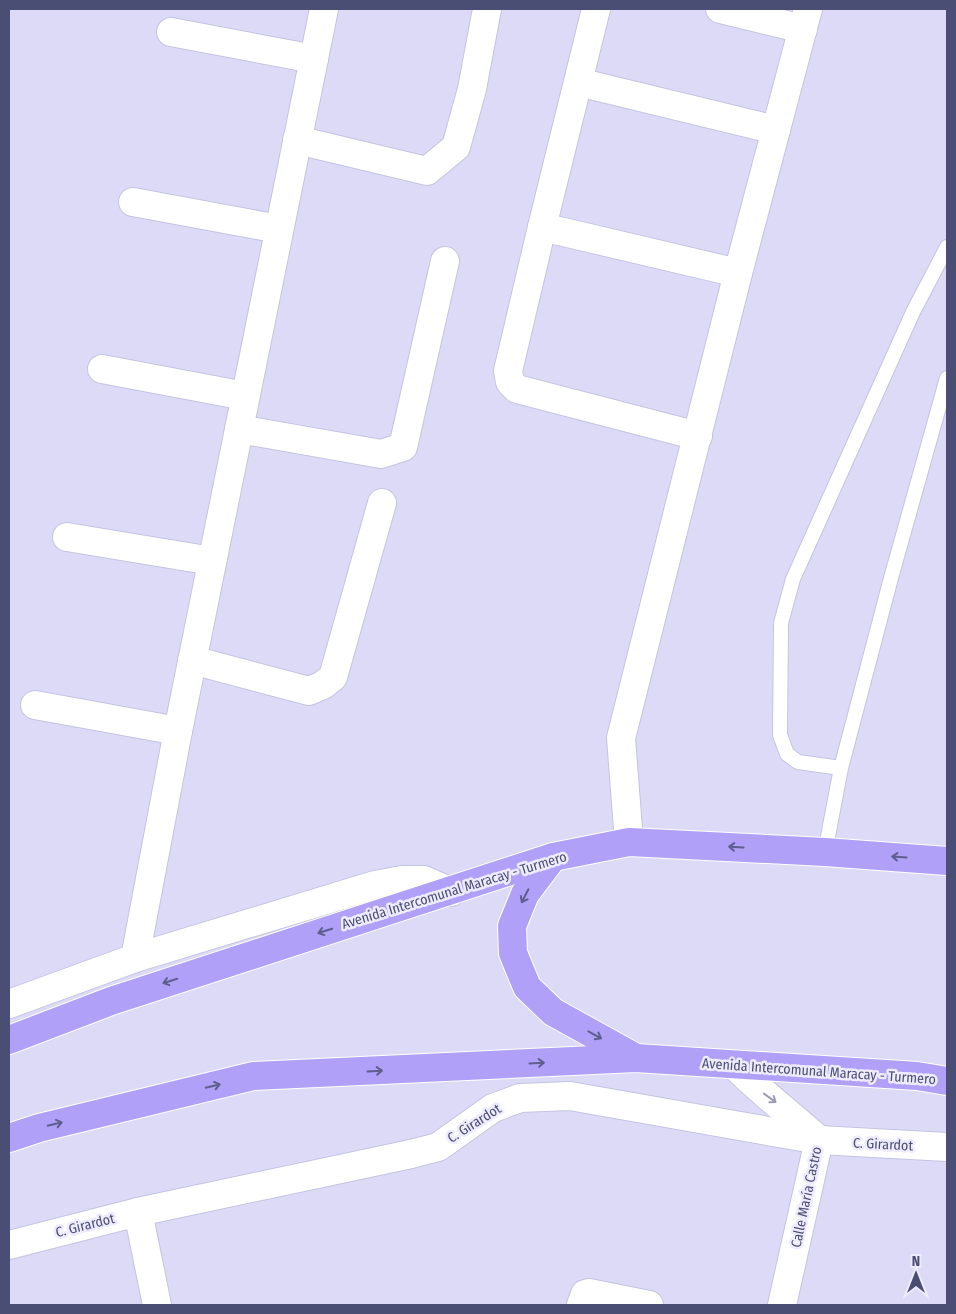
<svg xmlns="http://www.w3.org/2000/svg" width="956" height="1314" font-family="'Fira Sans Condensed',sans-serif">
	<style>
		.residential { fill: #dddaf8 }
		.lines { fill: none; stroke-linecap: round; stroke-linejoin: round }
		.lane-casing { stroke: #c4c4e2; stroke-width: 16 }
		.street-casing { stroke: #c4c4e2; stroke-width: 30 }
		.primary-casing { stroke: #fff; stroke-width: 30 }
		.lane { stroke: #fff; stroke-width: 14 }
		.street { stroke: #fff; stroke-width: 28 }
		.primary { stroke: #b0a0f8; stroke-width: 28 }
		.oneway { stroke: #5f5e8e }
		.oneway2 { stroke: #9c9eb3 }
		.labels { text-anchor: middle; stroke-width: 5; stroke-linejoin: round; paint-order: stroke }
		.street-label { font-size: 14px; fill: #4b4e74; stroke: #eeebfe }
	</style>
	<rect width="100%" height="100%" fill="#e9e5fc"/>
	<!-- residential -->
	<rect class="residential" x="9" y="9" width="938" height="1296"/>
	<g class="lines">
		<defs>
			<g id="lane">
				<polyline points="841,768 798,762 787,754 780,735 781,623 793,579 913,312 947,247"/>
				<polyline points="825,852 841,768 891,578 947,378"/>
			</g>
			<g id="street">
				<polyline points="596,9 542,227 508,371 510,382 517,389 698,436"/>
				<polyline points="720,9 803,29"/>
				<polyline points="171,32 314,59"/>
				<polyline points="578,82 776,130"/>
				<polyline points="297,140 427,171 456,147 472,89 487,9"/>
				<polyline points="133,202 279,229"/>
				<polyline points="542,227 738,273"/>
				<polyline points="102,369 245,396"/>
				<polyline points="239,429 381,454 403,447 445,261"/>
				<polyline points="67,537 212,561"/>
				<polyline points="192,660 309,691 323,685 333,677 382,503"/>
				<polyline points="35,705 178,731"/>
				<polyline points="629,842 621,738 738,273 808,9"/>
				<polyline points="135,958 178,731 324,9"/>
				<polyline points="9,1004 135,958 375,885 402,880 424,880 451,892"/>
				<path d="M 734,1065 C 761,1092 791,1115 819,1140"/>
				<polyline points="138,1212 157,1305"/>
				<polyline points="9,1245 138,1212 411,1154 438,1147 493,1108 520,1098 570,1096 819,1140 947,1147"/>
				<polyline points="581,1305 585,1294 589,1293 649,1305"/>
				<polyline points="782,1305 819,1140"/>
			</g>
			<g id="primary">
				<polyline points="553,857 525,894 512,926 513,953 527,987 553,1012 636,1058"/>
				<polyline points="9,1040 111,1001 553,857 629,842 825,852 947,861"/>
				<polyline points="9,1138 39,1128 253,1076 636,1058 917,1076 947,1081"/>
			</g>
		</defs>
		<!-- lane casing -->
		<use href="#lane" class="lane-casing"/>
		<!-- street casing -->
		<use href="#street" class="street-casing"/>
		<!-- primary casing -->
		<use href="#primary" class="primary-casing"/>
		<!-- lane -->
		<use href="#lane" class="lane"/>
		<!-- street -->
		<use href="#street" class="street"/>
		<!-- primary -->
		<use href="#primary" class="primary"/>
	</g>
	<!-- one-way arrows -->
	<defs><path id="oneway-shaft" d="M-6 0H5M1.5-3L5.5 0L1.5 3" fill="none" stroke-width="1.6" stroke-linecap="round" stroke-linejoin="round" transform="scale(1.25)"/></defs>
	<g class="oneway">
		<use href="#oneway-shaft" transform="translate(736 847) rotate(-177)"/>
		<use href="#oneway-shaft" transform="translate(899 857) rotate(-176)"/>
		<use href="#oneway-shaft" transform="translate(525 896) rotate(117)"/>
		<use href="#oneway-shaft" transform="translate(325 931) rotate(163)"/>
		<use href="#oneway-shaft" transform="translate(170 981) rotate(162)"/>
		<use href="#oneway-shaft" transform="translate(595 1035) rotate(29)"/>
		<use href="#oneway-shaft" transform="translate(537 1063) rotate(-3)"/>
		<use href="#oneway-shaft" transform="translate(375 1071) rotate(-3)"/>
		<use href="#oneway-shaft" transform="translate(213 1086) rotate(-13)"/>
		<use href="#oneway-shaft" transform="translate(55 1124) rotate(-13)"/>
	</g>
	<use class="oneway2" href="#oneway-shaft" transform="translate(770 1098) rotate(36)"/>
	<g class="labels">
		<!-- street labels -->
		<g class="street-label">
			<text transform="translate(454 890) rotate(-17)" y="5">Avenida Intercomunal Maracay - Turmero</text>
			<text transform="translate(819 1071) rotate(4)" y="5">Avenida Intercomunal Maracay - Turmero</text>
			<text transform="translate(474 1123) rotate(-32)" y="5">C. Girardot</text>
			<text transform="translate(883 1144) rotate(3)" y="5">C. Girardot</text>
			<text transform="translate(806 1197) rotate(-78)" y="5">Calle María Castro</text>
			<text transform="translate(85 1225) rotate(-14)" y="5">C. Girardot</text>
		</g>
	</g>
	<!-- border -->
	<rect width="956" height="1314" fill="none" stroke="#4b4e74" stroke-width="20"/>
	<!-- north arrow -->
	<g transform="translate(916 1274)" stroke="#eeebfe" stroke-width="4" paint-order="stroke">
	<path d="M0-4L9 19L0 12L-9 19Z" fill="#4b4e74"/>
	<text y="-8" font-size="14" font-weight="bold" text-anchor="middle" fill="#4b4e74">N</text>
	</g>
</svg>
